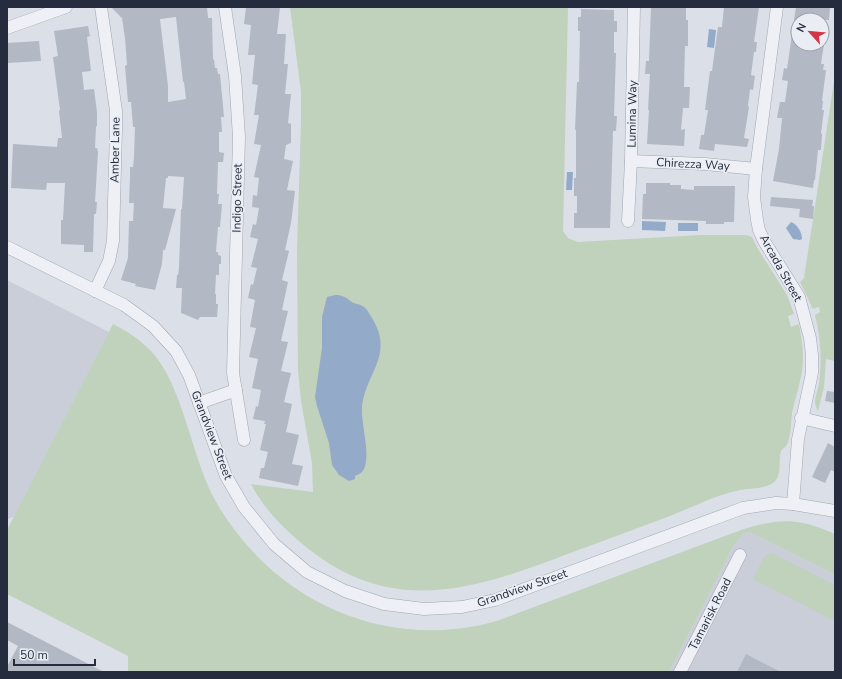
<svg xmlns="http://www.w3.org/2000/svg" width="842" height="679" font-family="'Nunito Sans',sans-serif">
	<style>
		.built { fill: #c9ced9 }
		.green { fill: #c0d1bc }
		.water { fill: #93aac9 }
		.building { fill: #b2b8c4; fill-rule: evenodd }
		.lines { fill: none; stroke-linecap: round; stroke-linejoin: round }
		.minor-casing { stroke: #a0a6b1; stroke-width: 13 }
		.minor { stroke: #eef0f5; stroke-width: 12 }
		.labels { text-anchor: middle; stroke-width: 3; stroke-linejoin: round; paint-order: stroke }
		.street-label { font-size: 12px; fill: #242c3d; stroke: #eaeef4 }
	</style>
	<rect width="100%" height="100%" fill="#dbdfe7"/>
	<!-- built -->
	<g class="built">
		<polygon points="7,280 109,332 14,517 7,519"/>
		<polygon points="749,532 835,575 835,672 669,672 734,545 742,535"/>
	</g>
	<!-- green -->
	<g class="green">
		<path d="M 290,7 L 568,7 L 563,231 L 568,238 L 578,242 L 701,235 L 746,235 L 752,237 L 758,249 L 787,295 L 794,314 L 788,316 L 791,327 L 799,324 C 801,335 803,347 803,358 C 803,376 796,395 792,413 C 791,422 791,434 788,442 C 787,446 783,448 781,451 C 778,460 782,472 776,480 C 769,489 751,488 740,490 C 716,495 693,507 670,516 C 635,529 600,542 565,555 C 475,589 394,616 310,550 C 286,531 265,511 251,484 L 313,492 L 312,463 L 301,401 L 298,370 L 297,249 L 301,122 L 301,92 Z"/>
		<path d="M 835,75 L 835,361 L 826,359 L 824,387 L 818,411 C 812,402 817,394 819,384 C 822,361 821,338 815,315 L 820,312 L 819,307 L 813,309 L 800,282 L 804,278 Z"/>
		<path d="M 113,324 C 127,331 139,339 150,350 C 181,382 190,447 209,488 C 221,514 238,536 257,556 C 318,619 408,645 493,622 C 501,620 510,616 518,613 L 744,529 C 782,518 798,518 835,534 L 835,575 L 749,532 L 742,535 L 734,545 L 669,672 L 128,672 L 128,656 L 7,594 L 7,530 Z"/>
		<polygon points="772,553 835,585 835,621 753,579 764,557 768,554"/>
	</g>
	<!-- water -->
	<g class="water">
		<polygon points="709,29 716,30 714,48 707,47"/>
		<polygon points="567,172 573,172 572,190 566,190"/>
		<polygon points="642,221 666,222 665,231 642,230"/>
		<path d="M 791,222 C 797,224 802,232 802,239 L 800,240 L 793,239 L 786,228 Z"/>
		<rect x="678" y="223" width="20" height="8"/>
		<path d="M 335,295 C 348,295 348,302 357,304 C 366,306 367,310 372,318 C 395,356 365,373 362,408 C 361,424 371,455 364,469 C 362,473 359,474 355,476 L 355,479 L 349,481 L 339,475 L 332,465 L 329,443 L 317,406 L 315,397 L 322,348 L 322,317 L 327,297 Z"/>
	</g>
	<!-- building -->
	<g class="building">
		<path d="M 111,7 L 207,7 L 208,18 L 212,18 L 213,60 L 214,59 L 215,68 L 217,68 L 218,74 L 220,74 L 224,117 L 221,117 L 222,132 L 219,132 L 219,152 L 224,153 L 223,162 L 218,162 L 217,194 L 219,194 L 218,204 L 222,204 L 220,227 L 218,227 L 216,252 L 218,252 L 218,255 L 221,256 L 221,264 L 219,264 L 219,275 L 216,275 L 215,294 L 216,294 L 216,304 L 218,304 L 217,317 L 200,317 L 198,320 L 181,313 L 182,288 L 176,288 L 177,275 L 178,275 L 179,268 L 181,209 L 182,209 L 184,177 L 168,176 L 168,178 L 166,178 L 163,208 L 176,209 L 165,250 L 163,250 L 162,264 L 155,290 L 135,286 L 136,284 L 121,280 L 128,258 L 129,221 L 133,221 L 134,203 L 129,203 L 130,178 L 130,167 L 133,167 L 134,157 L 135,127 L 133,127 L 131,102 L 128,102 L 125,66 L 127,65 L 125,38 L 122,18 ZM 176,17 L 183,82 L 184,82 L 186,99 L 168,102 L 168,86 L 160,19 Z"/>
		<polygon points="246,7 280,7 277,34 286,34 284,64 288,64 285,94 291,94 288,123 291,124 291,143 286,145 284,159 293,161 287,190 295,191 291,223 285,250 289,251 282,280 288,282 282,310 288,311 281,341 288,342 281,371 291,373 284,402 292,404 286,432 299,435 292,464 303,466 298,486 259,478 261,468 264,468 268,452 260,450 266,424 264,424 265,421 253,419 256,406 258,407 261,390 252,388 258,359 249,357 256,328 250,327 255,300 248,298 251,284 253,285 257,268 251,267 258,239 250,237 253,224 256,225 259,208 252,207 253,195 257,196 259,178 254,177 261,145 254,144 259,115 254,115 258,85 252,84 255,55 248,55 251,25 244,24"/>
		<polygon points="651,7 686,7 686,20 688,20 688,46 685,46 684,87 690,87 689,108 683,108 681,130 685,129 684,146 647,144 649,110 648,110 650,74 645,74 646,61 649,61"/>
		<polygon points="724,7 759,7 754,42 757,42 756,52 754,52 751,75 755,76 753,90 750,89 748,106 749,107 744,138 749,139 747,147 715,144 714,151 699,149 701,135 704,135 708,110 705,110 710,71 712,71 718,27 722,27"/>
		<polygon points="796,7 830,7 829,20 794,20"/>
		<polygon points="581,9 614,10 614,21 617,21 617,32 614,32 614,53 616,53 614,116 617,116 616,131 613,131 610,228 574,228 574,213 577,213 577,196 574,196 574,178 576,178 576,130 575,130 577,82 579,82 580,31 578,31 578,17 581,17"/>
		<polygon points="88,26 90,36 87,37 91,71 82,72 84,90 94,89 97,112 97,126 96,126 95,148 97,148 98,152 95,202 97,202 96,214 94,214 93,252 84,252 84,245 61,244 61,220 63,220 65,183 47,183 46,190 11,188 13,144 57,147 58,138 62,138 59,111 60,110 53,57 58,56 54,31"/>
		<polygon points="793,27 798,27 798,44 824,44 821,64 824,64 823,70 826,70 822,101 823,101 822,110 824,110 821,133 822,134 821,150 818,150 815,180 814,180 813,188 773,181 779,149 782,118 777,118 780,102 785,102 788,81 782,80 784,68 787,69"/>
		<polygon points="39,41 41,61 7,63 7,43"/>
		<polygon points="646,183 670,183 670,185 681,185 681,189 694,190 694,186 735,186 734,222 724,222 724,224 706,224 706,221 642,219 643,194 646,194"/>
		<polygon points="771,197 813,200 812,206 814,206 813,219 799,217 800,209 770,206"/>
		<polygon points="827,391 835,392 835,403 825,401"/>
		<polygon points="828,443 835,447 835,472 831,470 825,483 812,477"/>
		<polygon points="7,622 104,672 7,672 7,667 18,646 7,640"/>
		<polygon points="746,654 761,662 781,672 737,672"/>
	</g>
	<g class="lines">
		<defs>
			<g id="minor">
				<polyline points="225,7 235,76 239,137 233,373 244,440"/>
				<polyline points="777,7 756,169 754,197 757,220 759,230 764,241 799,297 810,338 812,355 812,373 798,439 793,504"/>
				<polyline points="7,28 66,7"/>
				<polyline points="631,161 705,164 756,169"/>
				<polyline points="628,221 631,161 634,7"/>
				<polyline points="7,247 124,305 153,326 176,351 189,375 226,476 244,507 274,544 307,572 345,591 384,604 424,609 462,607 495,600 743,508 776,503 793,504 835,511"/>
				<polyline points="95,291 109,261 113,241 116,129 116,111 101,7"/>
				<polyline points="199,403 236,390"/>
				<polyline points="801,418 835,426"/>
				<polyline points="680,672 740,555"/>
			</g>
		</defs>
		<!-- minor casing -->
		<use href="#minor" class="minor-casing"/>
		<!-- minor -->
		<use href="#minor" class="minor"/>
	</g>
	<g class="labels">
		<!-- street labels -->
		<g class="street-label">
			<text transform="translate(632 114) rotate(-89)" y="4">Lumina Way</text>
			<text transform="translate(115 150) rotate(-89)" y="4">Amber Lane</text>
			<text transform="translate(693 164) rotate(3)" y="4">Chirezza Way</text>
			<text transform="translate(237 198) rotate(-89)" y="4">Indigo Street</text>
			<text transform="translate(781 268) rotate(61)" y="4">Arcada Street</text>
			<text transform="translate(212 435) rotate(69)" y="4">Grandview Street</text>
			<text transform="translate(522 588) rotate(-19)" y="4">Grandview Street</text>
			<text transform="translate(710 614) rotate(-63)" y="4">Tamarisk Road</text>
		</g>
	</g>
	<!-- border -->
	<rect width="842" height="679" fill="none" stroke="#242c3d" stroke-width="16"/>
	<!-- north arrow -->
	<g transform="translate(810 32) rotate(297)"><circle r="19" fill="#eaeef4" stroke="#9ba0ab"/>
	<path d="M0-3L7 15L0 10L-7 15Z" fill="#d53645"/>
	<text y="-6" font-size="11" font-weight="bold" text-anchor="middle" fill="#242c3d">N</text>
	</g>
	<!-- scale -->
	<path d="M14 659v6h81v-6" fill="none" stroke="#242c3d" stroke-width="2"/>
	<text x="20" y="659" font-size="12" fill="#242c3d" stroke="#eaeef4" stroke-width="3" paint-order="stroke">50 m</text>
</svg>
